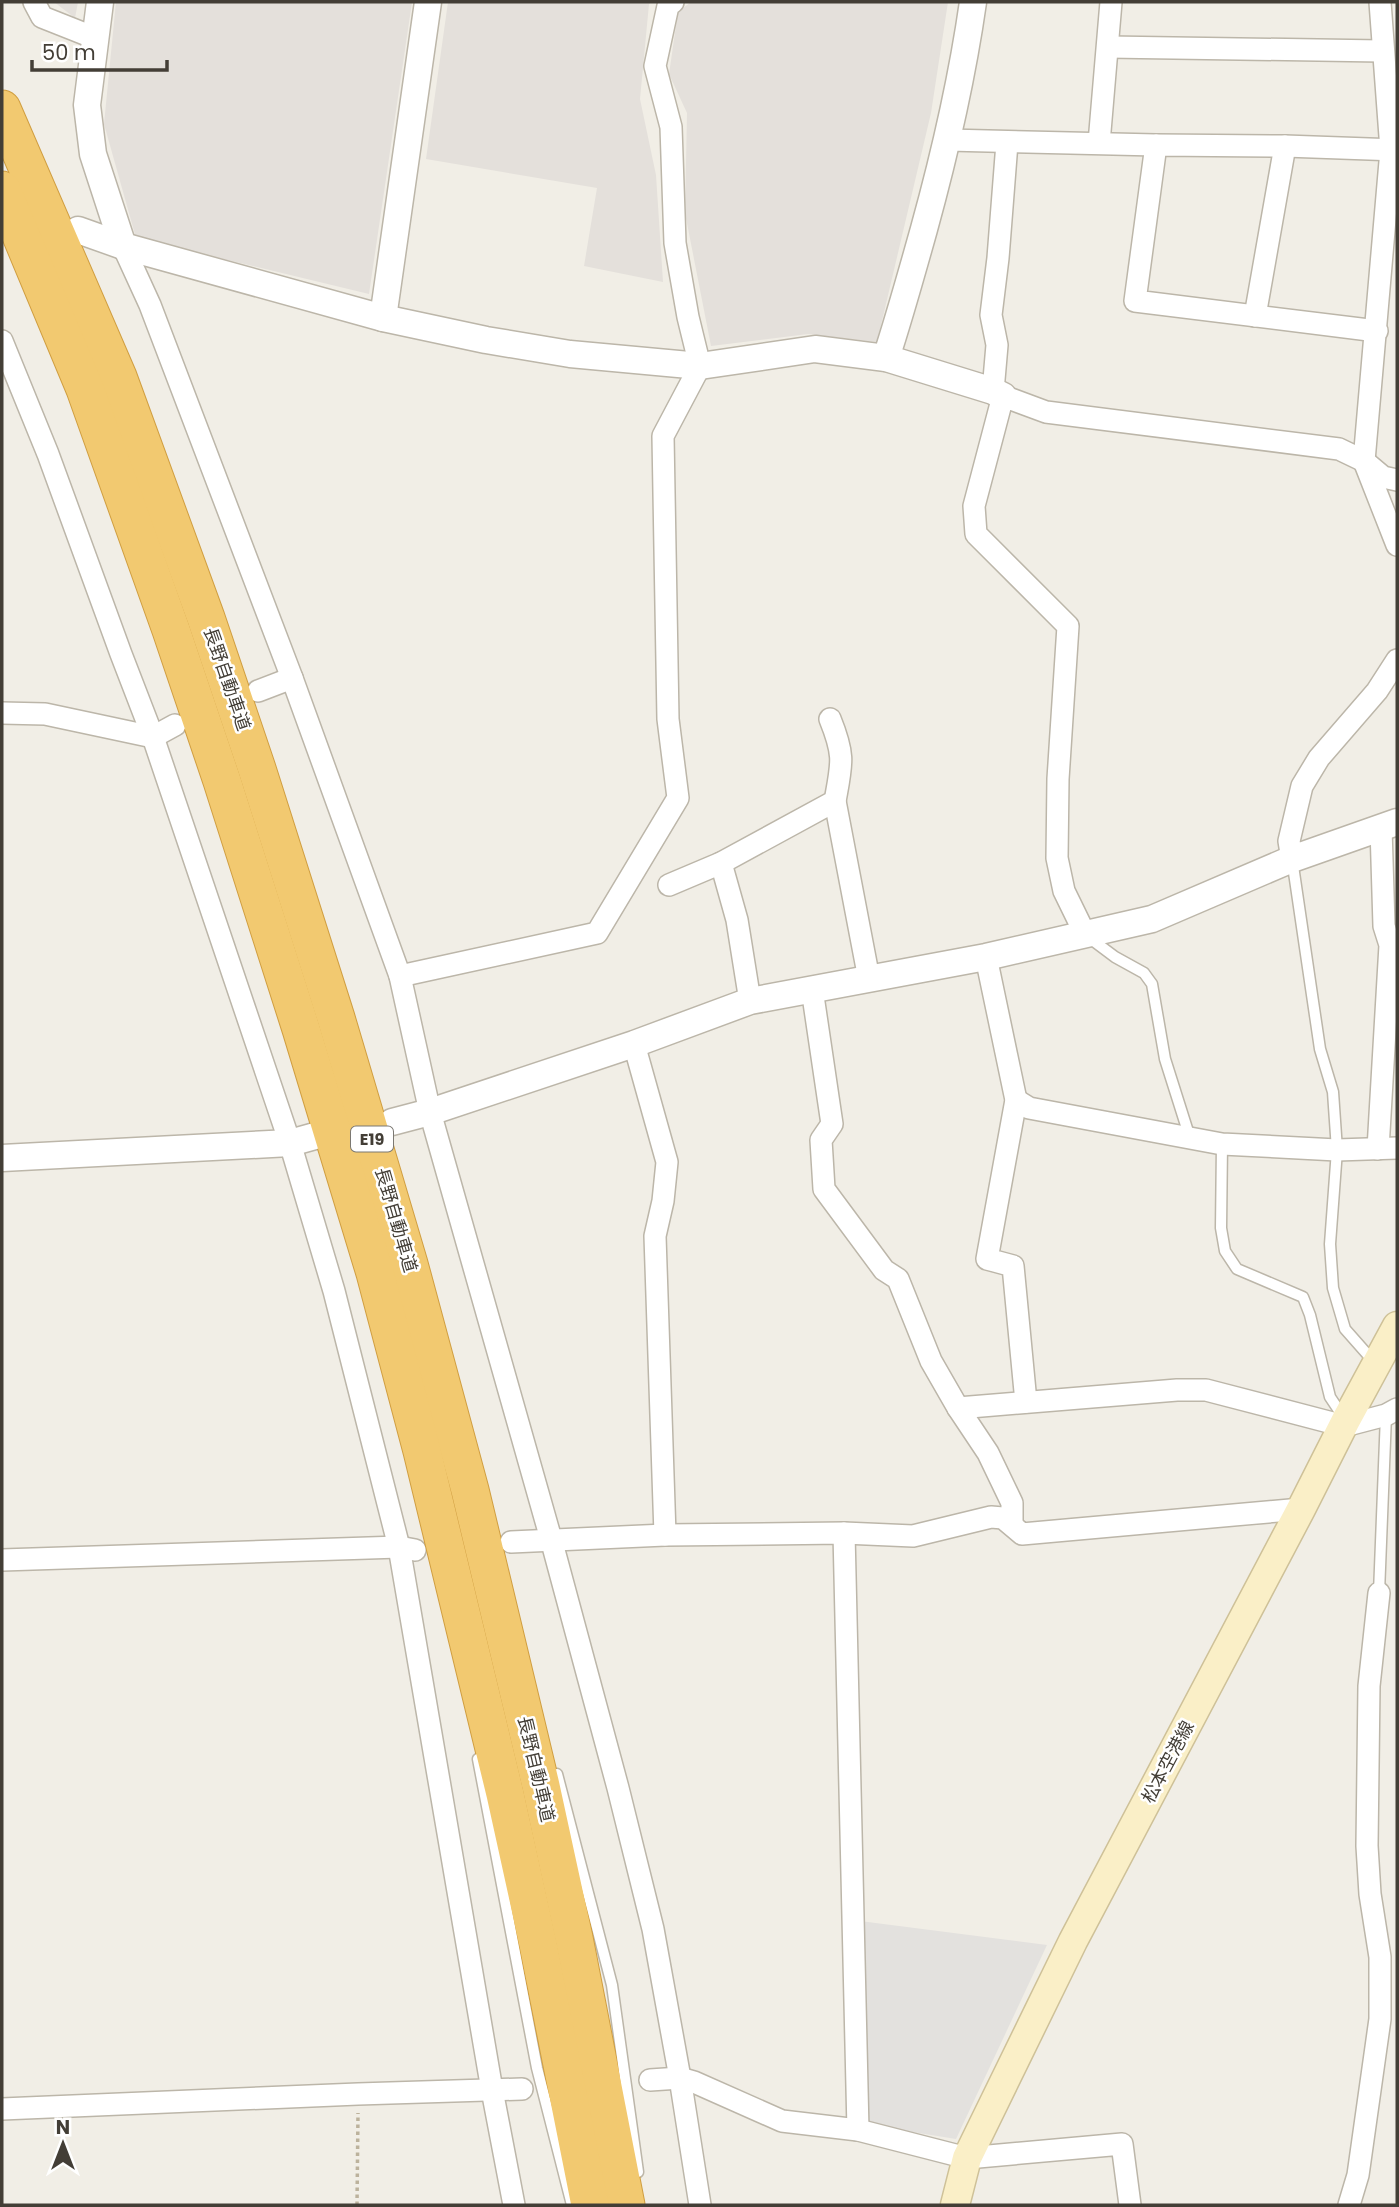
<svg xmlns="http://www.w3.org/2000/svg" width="1399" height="2207" font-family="Poppins,'Noto Sans JP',sans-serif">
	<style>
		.industrial { fill: #e4e0db }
		.parking { fill: #e3e1de }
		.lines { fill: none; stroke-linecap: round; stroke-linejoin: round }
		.service-casing { stroke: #bcb6a9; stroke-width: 13 }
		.minor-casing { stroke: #bcb6a9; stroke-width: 24 }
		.tertiary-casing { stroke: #bcb6a9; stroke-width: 29 }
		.secondary-casing { stroke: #cec198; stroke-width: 31 }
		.motorway-casing { stroke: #d09e41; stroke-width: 39 }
		.path { stroke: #bcb29c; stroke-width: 3.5; stroke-dasharray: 3.5 3.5; stroke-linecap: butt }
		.service { stroke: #fff; stroke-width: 10 }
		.minor { stroke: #fff; stroke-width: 21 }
		.tertiary { stroke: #fff; stroke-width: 26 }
		.secondary { stroke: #faefc7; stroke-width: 28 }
		.motorway { stroke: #f2c970; stroke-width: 37 }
		.labels { text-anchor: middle; stroke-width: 5; stroke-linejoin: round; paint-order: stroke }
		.shield { fill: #fff; stroke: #7b7872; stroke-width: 2 }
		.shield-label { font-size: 16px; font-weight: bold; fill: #433e36 }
		.street-label { font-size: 18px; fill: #433e36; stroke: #fff }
	</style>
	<rect width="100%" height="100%" fill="#f1eee6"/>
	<!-- industrial -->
	<g class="industrial">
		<polygon points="54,2 78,2 75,18"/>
		<polygon points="116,2 412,2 369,294 136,238 104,124"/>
		<polygon points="448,2 651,2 649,4 640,99 656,175 663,282 584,266 597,188 426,159"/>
		<polygon points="691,2 948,2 931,113 877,342 808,334 711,346 685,213 687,113 669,74 678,12"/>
	</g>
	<!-- parking -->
	<polygon class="parking" points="860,1921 1047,1945 956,2139 863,2124"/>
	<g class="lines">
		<defs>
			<g id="service">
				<polyline points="1292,859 1320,1049 1333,1092 1337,1150 1330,1244 1333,1288 1345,1329 1375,1363"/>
				<polyline points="1087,936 1115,957 1144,973 1152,984 1165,1059 1190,1138"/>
				<polyline points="1222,1144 1221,1228 1225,1251 1237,1269 1303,1297 1310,1315 1330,1397 1344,1418"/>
				<polyline points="1379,1593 1386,1415"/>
				<polyline points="478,1759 537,2068 572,2205"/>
				<polyline points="557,1774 612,1985 638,2172"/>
			</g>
			<g id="minor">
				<polyline points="34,2 42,17 95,38"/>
				<polyline points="1380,2 1391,150 1364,461 1397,545"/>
				<polyline points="1108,47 1382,51"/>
				<polyline points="948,140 1156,145"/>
				<polyline points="1099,143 1111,2"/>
				<polyline points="123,246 150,305 292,678 400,976 430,1112 551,1539 618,1788 653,1929 680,2078 700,2205"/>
				<polyline points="1255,316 1285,146"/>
				<polyline points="1377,331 1135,301 1156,145 1285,146 1397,150"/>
				<polyline points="2,341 48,454 121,654 153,737 290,1143 334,1291 399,1547 492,2090 514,2205"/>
				<polyline points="993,391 997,345 991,315 998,258 1007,143"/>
				<polyline points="258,691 292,678"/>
				<polyline points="2,713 45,714 153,737 175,725"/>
				<polyline points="835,801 869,979"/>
				<polyline points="1292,859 1289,841 1302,786 1319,758 1377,691 1397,660"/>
				<polyline points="721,863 737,920 750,1001"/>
				<path d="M 669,885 L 721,863 L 835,801 C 842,763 845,756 830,719"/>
				<polyline points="1085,934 1064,891 1057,858 1058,779 1068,626 976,534 974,506 1003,396 1046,412 1339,449 1364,461 1383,477 1397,480"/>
				<polyline points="986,957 1016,1100 987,1259 1013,1266 1026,1402"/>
				<polyline points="400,976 597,933 678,798 668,719 663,436 700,366 688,317 675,243 671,127 655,66 668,6 673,2"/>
				<polyline points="812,989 832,1124 821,1140 824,1189 884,1270 898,1279 931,1361 958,1408 988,1453 1012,1503 1012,1524"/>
				<polyline points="634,1044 667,1162 663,1201 655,1236 665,1535"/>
				<polyline points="1016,1100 1029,1108 1222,1144 1337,1150 1397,1148"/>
				<polyline points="1378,1149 1390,945 1384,926 1381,828"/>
				<polyline points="958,1408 1177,1390 1206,1390 1344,1426 1386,1415 1397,1409"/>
				<polyline points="844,1533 858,2130"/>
				<polyline points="511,1542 665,1535 844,1533 913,1536 991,1517 1003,1518 1022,1534 1301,1509"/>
				<polyline points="2,1560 399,1547 415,1550"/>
				<polyline points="650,2080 680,2078 694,2082 782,2121 858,2130 967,2158 1122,2144 1130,2205"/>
				<polyline points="2,2109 358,2094 522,2089"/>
				<polyline points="1349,2205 1358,2175 1380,2019 1380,1957 1370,1894 1367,1846 1369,1686 1379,1593"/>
			</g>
			<g id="tertiary">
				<polyline points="100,2 87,105 93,154 123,246"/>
				<polyline points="78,230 123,246 383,318 486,340 570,354 700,366 815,349 886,358 993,391 1003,396"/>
				<polyline points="383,318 428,2"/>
				<path d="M 886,358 C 900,315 912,272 924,229 C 945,153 962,79 973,2"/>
				<polyline points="392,1122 430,1112 634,1044 750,1001 986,957 1152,919 1292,859 1397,822"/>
				<polyline points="2,1158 290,1143 315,1136"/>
			</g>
			<polyline id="secondary" points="955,2205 967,2158 1073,1941 1301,1509 1346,1420 1397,1326"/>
			<g id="motorway">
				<polyline points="2,109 118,377 206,618 257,769 336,1018 409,1264 470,1490 541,1786 574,1938 626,2205"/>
				<polyline points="2,190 85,389 171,630 222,781 301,1029 375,1273 422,1451 505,1794 538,1944 590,2205"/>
			</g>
		</defs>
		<!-- service casing -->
		<use href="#service" class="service-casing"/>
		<!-- minor casing -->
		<use href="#minor" class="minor-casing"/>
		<!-- tertiary casing -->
		<use href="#tertiary" class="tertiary-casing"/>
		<!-- secondary casing -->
		<use href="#secondary" class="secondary-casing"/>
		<!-- motorway casing -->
		<use href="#motorway" class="motorway-casing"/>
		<!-- path -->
		<polyline class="path" points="357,2205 358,2113"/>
		<!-- service -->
		<use href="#service" class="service"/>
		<!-- minor -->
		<use href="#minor" class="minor"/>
		<!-- tertiary -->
		<use href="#tertiary" class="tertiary"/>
		<!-- secondary -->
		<use href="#secondary" class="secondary"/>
		<!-- motorway -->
		<use href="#motorway" class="motorway"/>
	</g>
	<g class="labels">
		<!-- shield labels -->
		<rect class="shield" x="351" y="1126.5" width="42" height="25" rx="5"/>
		<g class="shield-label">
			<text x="372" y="1145">E19</text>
		</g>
		<!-- street labels -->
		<g class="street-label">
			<text transform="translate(227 679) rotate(71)" y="6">長野自動車道</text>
			<text transform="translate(396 1220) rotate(74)" y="6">長野自動車道</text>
			<text transform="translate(1168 1762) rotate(-62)" y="6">松本空港線</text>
			<text transform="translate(536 1769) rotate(77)" y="6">長野自動車道</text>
		</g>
	</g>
	<!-- border -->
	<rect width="1399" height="2207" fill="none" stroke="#433e36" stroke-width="7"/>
	<!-- north arrow -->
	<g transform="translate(63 2144)" stroke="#ffffff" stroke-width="5" paint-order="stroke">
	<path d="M0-5L12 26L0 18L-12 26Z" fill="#433e36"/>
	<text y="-10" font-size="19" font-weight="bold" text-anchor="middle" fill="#433e36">N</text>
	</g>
	<!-- scale -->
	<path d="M32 60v10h135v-10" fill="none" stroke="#433e36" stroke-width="3.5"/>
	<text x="42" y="60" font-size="21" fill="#433e36" stroke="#ffffff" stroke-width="5" paint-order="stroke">50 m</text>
</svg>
